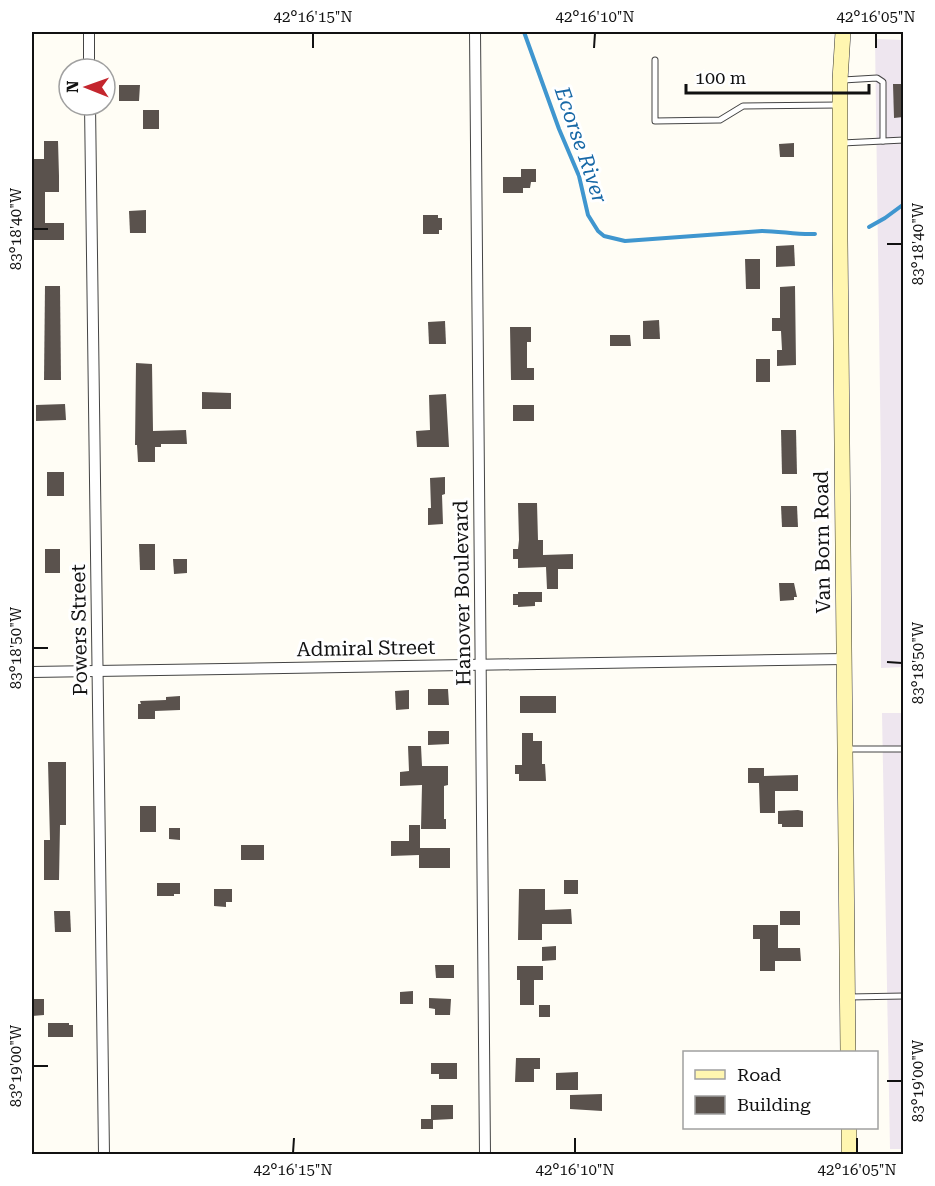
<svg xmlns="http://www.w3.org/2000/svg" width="935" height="1186" font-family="'Roboto Serif',serif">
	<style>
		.industrial { fill: #eee6ef }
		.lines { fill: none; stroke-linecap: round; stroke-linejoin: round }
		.stream { stroke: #3f96cf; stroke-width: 4 }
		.building { fill: #5a524d }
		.service-casing { stroke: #444; stroke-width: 7 }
		.minor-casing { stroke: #444; stroke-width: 12 }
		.secondary-casing { stroke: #333; stroke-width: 16 }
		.service { stroke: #fff; stroke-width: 5 }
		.minor { stroke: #fff; stroke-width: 10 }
		.secondary { stroke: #fff6b0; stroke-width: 15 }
		.ticks { fill: none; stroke: #111; stroke-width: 2 }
		.labels { text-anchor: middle; stroke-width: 6; stroke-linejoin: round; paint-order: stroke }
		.street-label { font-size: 20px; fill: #111; stroke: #fff }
		.water-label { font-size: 21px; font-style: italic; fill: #1768a6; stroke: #fff }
		.neatline { fill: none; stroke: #111; stroke-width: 2 }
		.ticks-label { font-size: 15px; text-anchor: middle; fill: #111 }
	</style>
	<rect width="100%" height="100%" fill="#fffdf5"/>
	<!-- industrial -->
	<g class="industrial">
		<polygon points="875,39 904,40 903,667 881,668 881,466"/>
		<polygon points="882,713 903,713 903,1149 890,1149"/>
	</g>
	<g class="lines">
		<!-- stream -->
		<g class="stream">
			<path d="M 524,32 L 559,129 L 579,176 L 588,215 L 598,231 L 604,236 L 625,241 L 762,231 C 780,231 797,235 815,234"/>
			<polyline points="869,227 885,218 904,204"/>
		</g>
	</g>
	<!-- building -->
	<g class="building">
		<polygon points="893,84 903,84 903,117 894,118"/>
		<polygon points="119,85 140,85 139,101 119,101"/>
		<rect x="143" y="110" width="16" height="19"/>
		<polygon points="44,141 58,141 59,176 59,192 45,192 45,223 64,223 64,240 32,240 32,159 44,159"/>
		<polygon points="794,143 794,157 780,157 779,144"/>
		<polygon points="521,169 536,169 536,182 531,182 530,188 523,188 523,193 503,193 503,177 521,177"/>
		<polygon points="146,210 146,233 130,233 129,211"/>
		<polygon points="423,215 438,215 438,218 442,218 442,230 439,230 439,234 423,234"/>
		<polygon points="794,245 795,266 776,267 776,246"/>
		<polygon points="745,259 760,259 760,289 746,289"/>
		<polygon points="45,286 60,286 61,380 44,380"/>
		<polygon points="795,286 796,365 777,366 777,350 782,350 781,331 772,331 772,318 780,318 780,287"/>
		<polygon points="659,320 660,339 643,339 643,321"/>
		<polygon points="445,321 446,344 429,344 428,322"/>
		<polygon points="510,327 531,327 531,342 527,342 527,368 534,368 534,380 511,380"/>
		<polygon points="610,335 630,335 631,346 610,346"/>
		<rect x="756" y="359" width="14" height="23"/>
		<polygon points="136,363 152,364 153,431 186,430 187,444 161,444 161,447 155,447 155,462 138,462 137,445 135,445"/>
		<polygon points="202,392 231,393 231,409 202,409"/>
		<polygon points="446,394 449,447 417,447 416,431 430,430 429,395"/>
		<polygon points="65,404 66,420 36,421 36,405"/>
		<rect x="513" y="405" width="21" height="16"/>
		<polygon points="781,430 796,430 797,474 782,474"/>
		<rect x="47" y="472" width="17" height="24"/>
		<polygon points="445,477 445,494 442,495 443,524 428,525 428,508 431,508 430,478"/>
		<polygon points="518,503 537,503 538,540 543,540 543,555 573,554 573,569 558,569 558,589 547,589 546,567 518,568 518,559 513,559 513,549 518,549 519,540"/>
		<polygon points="781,506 797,506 798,527 782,527"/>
		<polygon points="139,544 155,544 155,570 140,570"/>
		<rect x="45" y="549" width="15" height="24"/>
		<polygon points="173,559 187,559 187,573 174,574"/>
		<polygon points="779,583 794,583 797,597 794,597 794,600 780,601"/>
		<polygon points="518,592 542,592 542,602 535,602 535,606 518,607 518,605 513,605 513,594 518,594"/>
		<polygon points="428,689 448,689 449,705 428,705"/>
		<polygon points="409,690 409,709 396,710 395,691"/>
		<polygon points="180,696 180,710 155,711 155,719 138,719 138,704 141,704 140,701 166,700 166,697"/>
		<rect x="520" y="696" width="36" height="17"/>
		<polygon points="428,731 449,731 449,744 428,745"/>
		<polygon points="522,733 533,733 533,741 542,741 542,764 545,764 546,781 519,781 519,774 515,774 515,765 522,765"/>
		<polygon points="408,746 421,746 422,766 448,766 448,785 444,786 444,819 446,819 446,829 421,829 422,785 400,786 400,772 409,771"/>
		<polygon points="48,762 66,762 66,825 60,825 59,880 44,880 44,840 50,840"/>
		<polygon points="748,768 764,768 764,776 798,775 798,791 775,791 775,813 760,813 759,783 748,783"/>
		<rect x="140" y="806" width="16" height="26"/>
		<polygon points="798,810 803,811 803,827 782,827 782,824 778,824 778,811"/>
		<polygon points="409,825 420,825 420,848 450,848 450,868 419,868 419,855 391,856 391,841 409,841"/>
		<polygon points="169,828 180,828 180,840 169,839"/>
		<rect x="241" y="845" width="23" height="15"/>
		<rect x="564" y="880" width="14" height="14"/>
		<polygon points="157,883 180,883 180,894 174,894 174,896 157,896"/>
		<polygon points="214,889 232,889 232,902 226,902 226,907 214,906"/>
		<polygon points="519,889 545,889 545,910 571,909 572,924 542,924 542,940 518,940"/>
		<polygon points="54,911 70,911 71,932 55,932"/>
		<rect x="780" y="911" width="20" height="14"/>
		<polygon points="753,925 778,925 778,948 800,948 801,961 775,961 775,971 760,971 760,939 753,939"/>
		<polygon points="556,946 556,960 542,961 542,947"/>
		<polygon points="435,965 454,965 454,978 436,978"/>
		<polygon points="517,966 543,966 543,980 534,980 534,1005 520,1005 520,980 517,980"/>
		<polygon points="413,991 413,1004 400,1004 400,992"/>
		<polygon points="429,998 451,999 450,1015 435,1015 435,1009 429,1008"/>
		<polygon points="32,999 44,999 44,1015 32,1016"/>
		<rect x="539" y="1005" width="11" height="12"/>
		<polygon points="48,1023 69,1023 69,1025 73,1025 73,1037 48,1037"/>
		<polygon points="516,1058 540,1058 540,1069 534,1069 534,1082 515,1082"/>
		<polygon points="431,1063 457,1063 457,1079 439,1079 439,1074 431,1074"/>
		<polygon points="578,1072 578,1090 556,1090 556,1073"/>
		<polygon points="602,1094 602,1111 570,1109 570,1095"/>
		<polygon points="431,1105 453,1105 453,1119 433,1120 433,1129 421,1129 421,1119 431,1119"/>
	</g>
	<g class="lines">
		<defs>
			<g id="service">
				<polyline points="655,60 655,121 720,120 743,106 839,105"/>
				<polyline points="843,80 877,78 883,82 883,141"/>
				<polyline points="842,143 904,140"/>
				<polyline points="846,749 904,749"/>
				<polyline points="849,997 904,996"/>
			</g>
			<g id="minor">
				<polyline points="89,32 89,69"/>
				<polyline points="475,32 485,1154"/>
				<polyline points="90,105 104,1154"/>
				<polyline points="32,672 844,659"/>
			</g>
			<g id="secondary">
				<polyline points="843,32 840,80 840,240 848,1052"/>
				<polyline points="849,1128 849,1154"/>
			</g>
		</defs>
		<!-- service casing -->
		<use href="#service" class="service-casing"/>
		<!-- minor casing -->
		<use href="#minor" class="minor-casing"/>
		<!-- secondary casing -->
		<use href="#secondary" class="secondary-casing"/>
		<!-- service -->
		<use href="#service" class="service"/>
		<!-- minor -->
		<use href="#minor" class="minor"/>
		<!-- secondary -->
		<use href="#secondary" class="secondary"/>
	</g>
	<!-- ticks -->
	<path class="ticks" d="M 313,48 L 313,33M 594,48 L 595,33M 876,48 L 876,33M 33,229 L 48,229M 887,244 L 902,244M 33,648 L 48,648M 887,662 L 902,663M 33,1066 L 48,1066M 887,1081 L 902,1081M 293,1153 L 294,1138M 575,1153 L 575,1138M 857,1153 L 857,1138"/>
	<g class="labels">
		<!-- street labels -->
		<g class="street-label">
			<text transform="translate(822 542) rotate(-91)" y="7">Van Born Road</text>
			<text transform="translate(462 593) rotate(-91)" y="7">Hanover Boulevard</text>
			<text transform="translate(79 630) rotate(-91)" y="7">Powers Street</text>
			<text transform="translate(366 648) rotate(-1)" y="7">Admiral Street</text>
		</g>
		<!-- water labels -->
		<g class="water-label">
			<text transform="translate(581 145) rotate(71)" y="7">Ecorse River</text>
		</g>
	</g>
	<!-- border -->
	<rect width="935" height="1186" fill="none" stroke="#ffffff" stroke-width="66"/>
	<!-- legend -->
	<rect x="683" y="1051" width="195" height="78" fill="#ffffff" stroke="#a0a0a0" stroke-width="1.5"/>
	<rect x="695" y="1070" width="30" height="9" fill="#fff6b0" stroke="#a0a0a0" stroke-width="1.5"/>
	<text x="737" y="1081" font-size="18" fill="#111111">Road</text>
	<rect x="695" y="1096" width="30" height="18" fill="#5a524d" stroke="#a0a0a0" stroke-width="1.5"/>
	<text x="737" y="1111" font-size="18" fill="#111111">Building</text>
	<!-- north arrow -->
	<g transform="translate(87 87) rotate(271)"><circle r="28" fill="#ffffff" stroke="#a0a0a0" stroke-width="1.5"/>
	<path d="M0-4.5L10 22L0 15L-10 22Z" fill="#c4262e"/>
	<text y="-9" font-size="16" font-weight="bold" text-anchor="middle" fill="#111111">N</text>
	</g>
	<!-- scale -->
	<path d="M686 84v9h183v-9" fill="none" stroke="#111111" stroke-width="3"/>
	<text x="695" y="84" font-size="18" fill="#111111" stroke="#ffffff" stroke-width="4.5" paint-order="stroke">100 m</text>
	<rect x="33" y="33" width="869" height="1120" class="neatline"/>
	<g class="ticks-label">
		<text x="313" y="22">42°16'15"N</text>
		<text x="595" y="22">42°16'10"N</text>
		<text x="876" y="22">42°16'05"N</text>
		<text transform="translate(16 229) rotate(-90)" y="5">83°18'40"W</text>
		<text transform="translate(918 244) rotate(-90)" y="5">83°18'40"W</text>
		<text transform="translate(16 648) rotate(-90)" y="5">83°18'50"W</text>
		<text transform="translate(918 663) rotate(-90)" y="5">83°18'50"W</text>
		<text transform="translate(16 1066) rotate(-90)" y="5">83°19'00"W</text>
		<text transform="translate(918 1081) rotate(-90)" y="5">83°19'00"W</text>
		<text x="293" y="1175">42°16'15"N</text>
		<text x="575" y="1175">42°16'10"N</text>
		<text x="857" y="1175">42°16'05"N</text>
	</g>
</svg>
